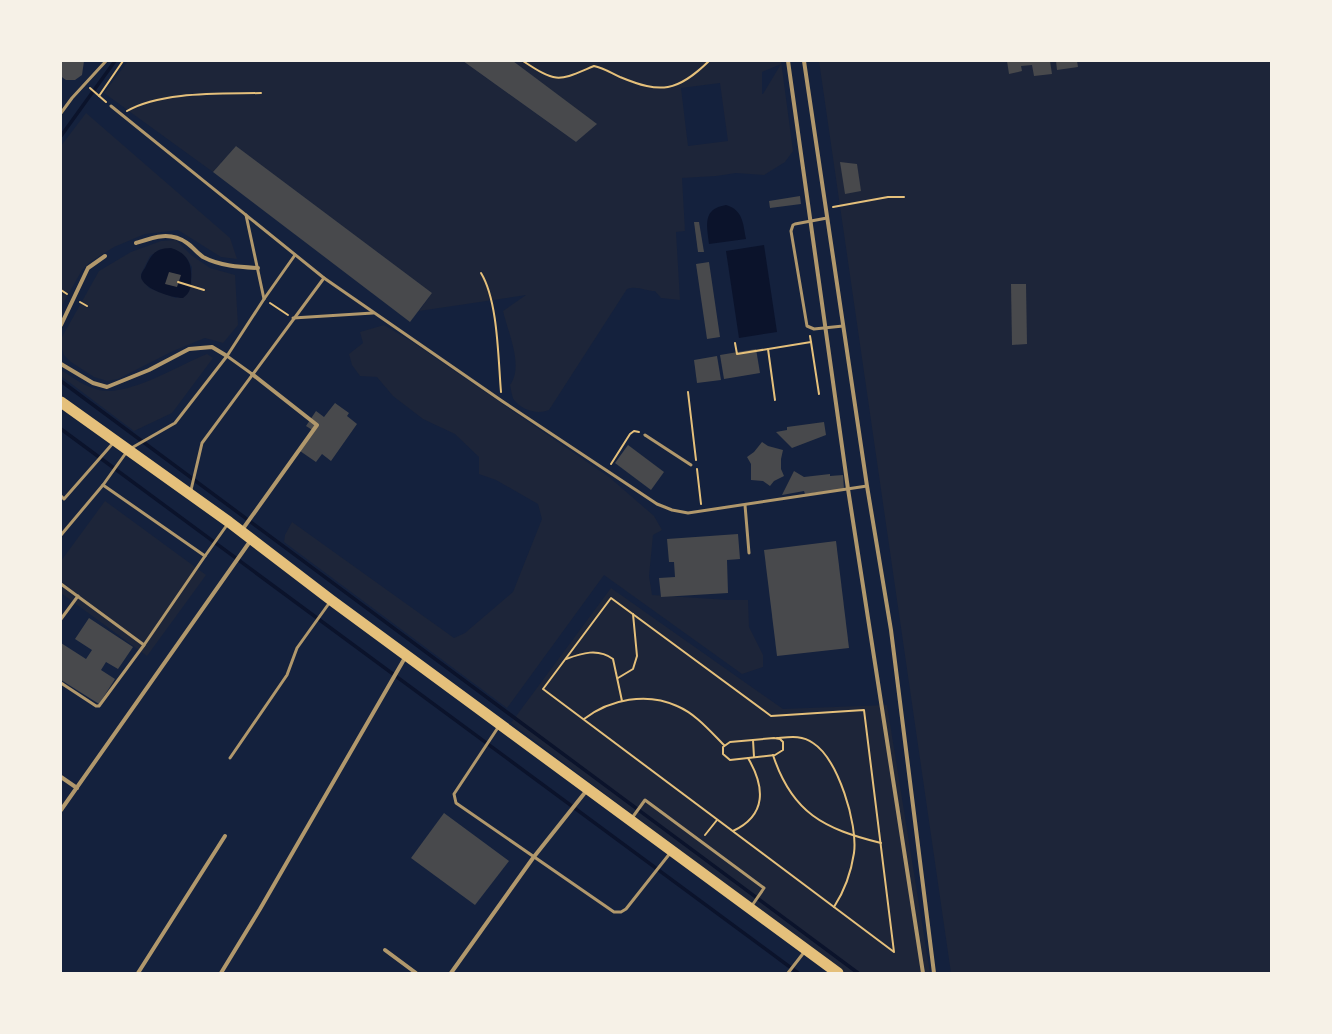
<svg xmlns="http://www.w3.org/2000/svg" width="1332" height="1034" font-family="'Public Sans',sans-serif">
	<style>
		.green { fill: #1d2539; fill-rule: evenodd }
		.water { fill: #0b132b }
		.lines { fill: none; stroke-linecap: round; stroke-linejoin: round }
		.stream { stroke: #0b132b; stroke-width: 3.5 }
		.building { fill: #48494c }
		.path { stroke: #e5c07b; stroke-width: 2 }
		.service { stroke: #b1986c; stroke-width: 3 }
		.minor { stroke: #b1986c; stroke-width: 4 }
		.trunk { stroke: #e5c07b; stroke-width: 11 }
	</style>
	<rect width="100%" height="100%" fill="#14213d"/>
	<!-- green -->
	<g class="green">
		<path d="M 128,61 L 463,61 L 576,142 L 596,124 L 513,61 L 781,61 L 793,151 L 785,162 L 764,175 L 736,173 L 716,176 L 682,178 L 685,231 L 676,232 L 680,300 L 661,298 L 655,291 C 646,291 636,285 627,289 L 549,410 C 537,415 522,410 514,400 C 512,397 511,389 510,385 C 524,366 508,333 503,311 L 526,295 L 419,311 L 432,293 L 236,146 L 213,172 L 104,93 ZM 781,64 L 763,94 L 762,94 L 762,72 ZM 720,83 L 728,141 L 688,146 L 681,88 Z"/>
		<polygon points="819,61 1271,61 1271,973 951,973"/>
		<polygon points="86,113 230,238 237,259 221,257 178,230 145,234 114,247 90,262 82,270 61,307 61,146"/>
		<path d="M 176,240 L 191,255 L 210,268 L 235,275 L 238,325 L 223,343 L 205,338 L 173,351 L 118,379 L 107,381 L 94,377 L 71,362 L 64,355 L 61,345 L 62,337 L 99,271 L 131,252 L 161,241 ZM 161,249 L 186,257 L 192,267 L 191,286 L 176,298 L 149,288 L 141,278 L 141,274 L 150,256 Z"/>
		<polygon points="384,325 411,341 609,477 654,516 662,530 653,535 649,576 652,595 729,600 748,600 749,627 763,655 763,667 742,674 604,575 507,708 284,542 285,535 292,522 454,638 465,633 513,592 542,519 538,504 496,480 479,474 479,457 455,434 423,419 393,396 377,377 360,376 352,365 349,354 363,343 360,332"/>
		<path d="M 207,354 L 213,358 L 172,413 L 134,431 L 61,376 L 61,370 C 73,378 86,387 99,390 C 128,397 179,365 207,354 Z"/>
		<polygon points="105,501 206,575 147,656 61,593 61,561"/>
		<polygon points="611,588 783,709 887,705 930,973 843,973 511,723"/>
	</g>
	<!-- water -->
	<g class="water">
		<path d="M 726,205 C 743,210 743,223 746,239 L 709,244 C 707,225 702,209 726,205 Z"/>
		<polygon points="764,245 777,332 739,338 726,251"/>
		<path d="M 171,248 C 187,253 192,263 191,279 C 191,288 190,293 183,298 C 172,298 143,289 141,277 C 141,273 143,271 145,268 C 151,255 155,248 171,248 Z"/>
	</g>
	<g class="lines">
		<!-- stream -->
		<g class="stream">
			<polyline points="61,136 115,61"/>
			<polyline points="61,381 858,973"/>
			<polyline points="61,429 798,973"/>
		</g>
	</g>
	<!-- building -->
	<g class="building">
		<polygon points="61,61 84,61 82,75 75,80 66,80 63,78 61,76"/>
		<polygon points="463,61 513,61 597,124 576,142"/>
		<polygon points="1007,61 1050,61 1052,74 1034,76 1032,65 1021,66 1022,71 1009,74"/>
		<polygon points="1056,61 1077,61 1078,67 1057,70"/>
		<polygon points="236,146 432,293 410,322 213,172"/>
		<polygon points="840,162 857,164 861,191 845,194"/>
		<polygon points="800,196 801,204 770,208 769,201"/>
		<polygon points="694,222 699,222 704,252 698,252"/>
		<polygon points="709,262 720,337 707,339 696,264"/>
		<polygon points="169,272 181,275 177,287 165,284"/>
		<polygon points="1011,284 1026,284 1027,344 1012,345"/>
		<polygon points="756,349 760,373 724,379 720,355"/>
		<polygon points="717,356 721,380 697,383 694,360"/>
		<polygon points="335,403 349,413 347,416 357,424 331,461 322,454 316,462 300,451 314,431 306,426 316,411 324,417"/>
		<polygon points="824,422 826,435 792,448 776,432 787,430 787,427"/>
		<polygon points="762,442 768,446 783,450 781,459 781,469 784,476 774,481 770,486 763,481 751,480 751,464 747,457 754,452"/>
		<polygon points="628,445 664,472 651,490 615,463"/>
		<polygon points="794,471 804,477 830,474 830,476 843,475 844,489 805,494 804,491 782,495"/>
		<polygon points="738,534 740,559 727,560 728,593 661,597 659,578 675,577 674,562 669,562 667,539"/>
		<polygon points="836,541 849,648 777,656 764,550"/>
		<polygon points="89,618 133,647 118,669 106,662 101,670 115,679 99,704 61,680 61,643 86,659 92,650 75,639"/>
		<polygon points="444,813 509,861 475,905 411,858"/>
	</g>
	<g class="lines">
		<!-- path -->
		<g class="path">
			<path d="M 523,61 C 558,84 558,81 594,66 C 604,68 611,73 620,77 C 661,94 677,92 709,61"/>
			<polyline points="90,88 106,102"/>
			<polyline points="99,96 123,61"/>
			<path d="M 127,111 C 161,91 222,94 261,93"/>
			<polyline points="833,207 888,197 904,197"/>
			<path d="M 481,273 C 498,301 498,357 501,392"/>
			<polyline points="178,282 204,290"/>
			<polyline points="61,290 67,294"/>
			<polyline points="80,302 87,306"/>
			<polyline points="270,303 288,315"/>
			<polyline points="811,342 819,394"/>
			<polyline points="735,343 737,354 811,342 810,336"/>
			<polyline points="768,349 775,400"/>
			<polyline points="688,392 696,460"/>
			<polyline points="611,464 630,434 634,431 639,432"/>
			<polyline points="697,469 701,504"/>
			<polygon points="611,598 771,716 864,710 894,952 543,689"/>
			<path d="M 566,659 C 582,653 598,648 613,659 L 622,701"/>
			<polyline points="618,678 633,669 637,656 633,614"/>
			<path d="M 584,719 C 610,699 647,692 677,706 C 696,714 710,731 724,745"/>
			<polygon points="774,738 780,739 783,742 783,750 775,755 730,760 723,754 723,747 730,742"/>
			<path d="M 777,738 C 790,737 802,735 813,743 C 838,759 858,824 854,853 C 851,873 845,890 834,907"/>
			<polyline points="753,740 754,757"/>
			<path d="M 773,755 C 792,813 824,829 881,843"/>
			<path d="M 733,831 C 767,815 765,787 748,758"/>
			<polyline points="705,835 717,820"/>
		</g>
		<!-- service -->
		<g class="service">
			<polyline points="111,106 324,278 502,401 657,504 672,510 688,513 867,486"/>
			<polyline points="61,113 72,98 106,61"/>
			<polyline points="246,215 264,299"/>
			<polyline points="827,218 795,224 793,225 791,231 807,326 814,329 843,326"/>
			<polyline points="293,318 373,313"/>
			<polyline points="227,356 252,374"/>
			<polyline points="645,435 691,465"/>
			<polyline points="191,490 202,443 324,278"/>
			<polyline points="61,496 64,499 114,442"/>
			<polyline points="745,505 749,553"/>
			<polyline points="61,535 103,485 128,450 175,423 227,356 264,299 295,255"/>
			<polyline points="205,556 227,525"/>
			<polyline points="61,584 144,645 205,556 103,485"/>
			<polyline points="61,619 78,596"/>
			<polyline points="61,683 96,706 99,706 144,645"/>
			<polyline points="499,726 454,794 456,803 614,912 621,912 626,909 671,852"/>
			<polyline points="230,758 287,675 297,648 330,602"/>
			<polyline points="632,818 645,800 764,888 751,907"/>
			<polyline points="788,973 805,951"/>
		</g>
		<!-- minor -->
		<g class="minor">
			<polyline points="788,61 848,489 923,973"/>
			<polyline points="804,61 867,486 891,630 934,973"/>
			<path d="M 136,243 C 154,237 170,231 187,243 C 193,247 197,253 203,257 C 220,266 239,267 258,268"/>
			<polyline points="61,325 88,268 105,256"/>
			<polyline points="61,364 93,383 107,387 149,370 189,349 212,347 227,356"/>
			<polyline points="242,530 317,425 252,374"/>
			<polyline points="61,777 77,788"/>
			<polyline points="61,810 251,540"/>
			<polyline points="385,950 416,973"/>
			<polyline points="138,973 225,836"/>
			<polyline points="221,973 260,909 406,656"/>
			<polyline points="451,973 533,858 587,790"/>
		</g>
		<!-- trunk -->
		<polyline class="trunk" points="61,402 229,522 331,600 838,973"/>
	</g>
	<!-- border -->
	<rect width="1332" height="1034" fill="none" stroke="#f6f1e7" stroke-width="124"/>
</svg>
